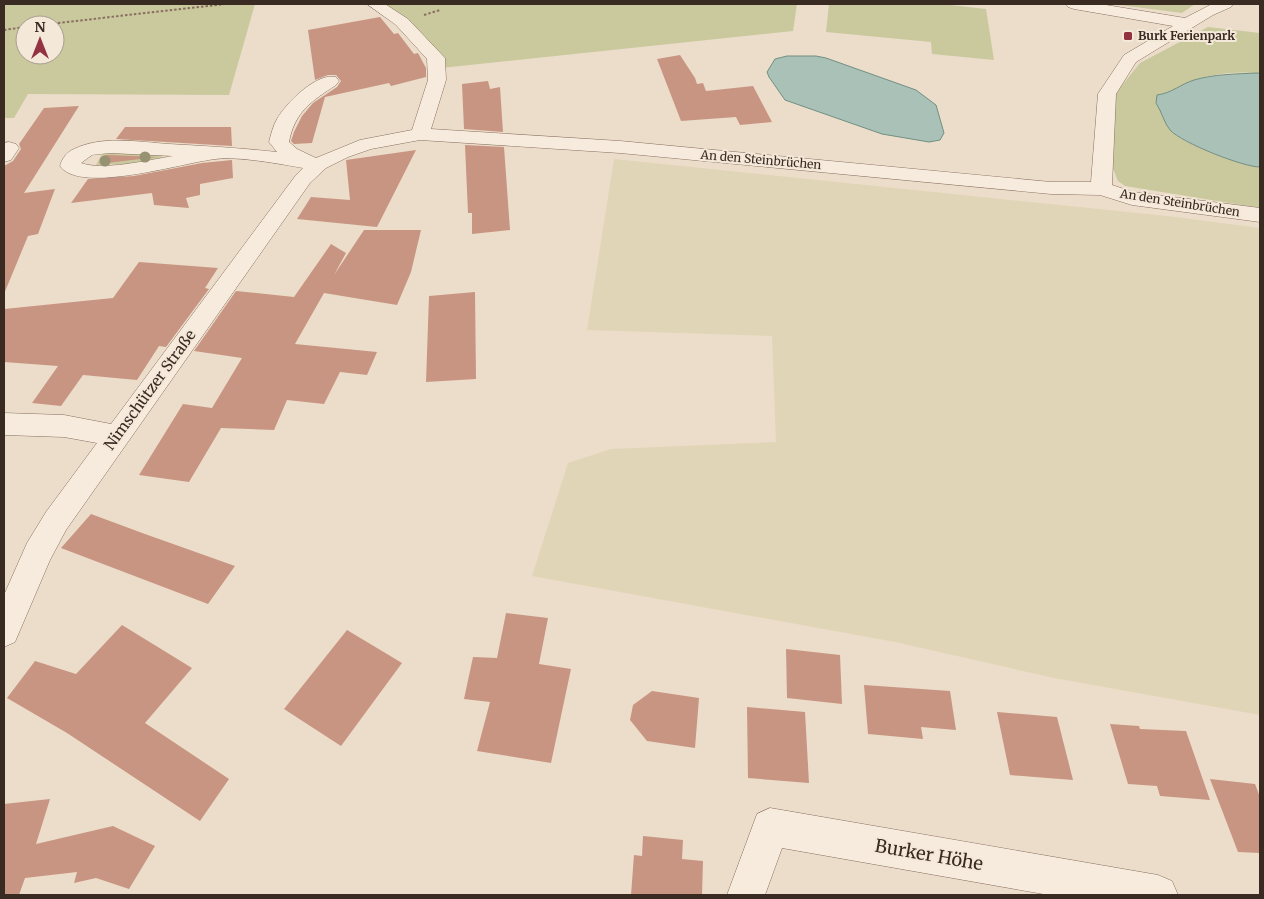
<svg xmlns="http://www.w3.org/2000/svg" width="1264" height="899" font-family="Merriweather,serif">
	<style>
		.farmland { fill: #e1d5b7 }
		.green { fill: #cac99e; fill-rule: evenodd }
		.water { fill: #aac1b7; stroke: #718f83 }
		.building { fill: #c89582 }
		.lines { fill: none; stroke-linecap: round; stroke-linejoin: round }
		.minor-casing { stroke: #886f5f; stroke-width: 1 }
		.path { stroke: #886f5f; stroke-width: 2; stroke-dasharray: 2.5 2; stroke-linecap: butt }
		.minor { fill: #f7ebdd; fill-rule: evenodd }
		.tree { fill: #969272 }
		.poi-dot { fill: #933341; stroke: #f4e8d9; stroke-width: 2 }
		.labels { text-anchor: middle; stroke-width: 4; stroke-linejoin: round; paint-order: stroke }
		.far-poi-label { font-size: 12px; font-weight: bold; fill: #392a22; stroke: #f4e8d9; text-anchor: start }
		.far-street-label { font-size: 12px; fill: #392a22; stroke: #f4e8d9 }
		.street-label { font-size: 15px; fill: #392a22; stroke: #f4e8d9 }
		.near-street-label { font-size: 18px; fill: #392a22; stroke: #f4e8d9 }
	</style>
	<rect width="100%" height="100%" fill="#ecddca"/>
	<!-- farmland -->
	<polygon class="farmland" points="614,159 1167,216 1260,228 1260,715 1054,678 895,642 532,576 568,463 611,449 776,442 772,336 587,330"/>
	<!-- green -->
	<g class="green">
		<path d="M 4,4 L 255,4 L 229,95 L 28,94 L 14,118 L 4,118 ZM 25,25 L 55,25 L 55,55 L 25,55 Z"/>
		<polygon points="375,4 797,4 793,31 441,68 402,22"/>
		<polygon points="829,4 941,4 986,9 994,60 932,54 931,42 826,32"/>
		<polygon points="1112,4 1195,4 1182,13"/>
		<path d="M 1208,27 L 1260,33 L 1260,74 C 1240,70 1213,74 1194,80 C 1181,84 1172,93 1158,95 L 1156,103 C 1162,112 1164,123 1170,130 C 1181,143 1243,167 1260,167 L 1260,208 L 1125,186 L 1118,181 L 1113,169 L 1114,95 L 1140,63 Z"/>
		<polygon points="103,152 161,153 162,156 160,159 151,163 96,165"/>
	</g>
	<!-- water -->
	<g class="water">
		<polygon points="787,56 816,56 826,58 916,90 936,105 944,133 940,140 929,142 882,134 785,100 769,77 767,72 775,59"/>
		<path d="M 1258,73 L 1260,74 L 1260,167 C 1243,167 1182,143 1170,130 C 1164,123 1162,112 1156,103 L 1157,95 C 1172,93 1181,84 1194,80 C 1215,74 1236,74 1258,73 Z"/>
	</g>
	<!-- building -->
	<g class="building">
		<polygon points="380,17 394,34 398,33 414,54 418,53 426,68 426,77 391,86 389,83 325,97 312,143 294,144 291,141 294,132 302,116 313,103 337,87 341,81 336,75 328,75 315,80 308,30"/>
		<polygon points="680,55 695,78 697,84 703,83 706,91 753,86 772,122 740,125 736,117 681,121 657,59"/>
		<polygon points="488,81 490,89 500,87 503,132 464,129 462,84"/>
		<polygon points="79,106 24,193 55,189 38,234 28,236 4,294 4,166 13,161 21,149 19,144 44,108"/>
		<polygon points="125,127 231,127 232,146 116,139"/>
		<polygon points="465,145 504,147 510,230 472,234 472,213 468,213"/>
		<polygon points="416,150 377,227 297,219 311,197 350,200 346,160"/>
		<polygon points="105,155 110,155 157,157 99,164"/>
		<polygon points="232,160 233,178 200,184 200,195 186,198 189,208 154,205 152,193 71,203 88,179 134,176 202,163"/>
		<polygon points="364,230 421,230 411,272 397,305 324,293 295,344 377,352 367,375 340,372 324,404 287,400 274,430 221,428 189,482 139,475 183,404 212,408 242,358 194,351 236,291 294,297 331,244 346,253 334,275"/>
		<polygon points="139,262 218,268 205,288 209,289 166,347 159,346 137,380 83,375 61,406 32,403 58,366 4,362 4,309 113,298"/>
		<polygon points="475,292 476,379 426,382 429,296"/>
		<polygon points="91,514 145,534 235,566 208,604 61,548"/>
		<polygon points="506,613 548,618 539,664 571,669 551,763 477,751 490,702 464,699 473,657 497,658"/>
		<polygon points="122,625 192,668 145,723 229,779 200,821 67,733 7,698 35,661 76,674"/>
		<polygon points="347,630 402,663 341,746 284,709"/>
		<polygon points="786,649 840,655 842,704 787,698"/>
		<polygon points="864,685 950,691 956,730 921,727 923,739 868,734"/>
		<polygon points="652,691 699,698 695,748 647,741 630,720 633,705"/>
		<polygon points="747,707 805,712 809,783 748,778"/>
		<polygon points="997,712 1057,717 1073,780 1010,775"/>
		<polygon points="1110,724 1139,726 1140,729 1186,731 1210,800 1160,796 1157,786 1128,784"/>
		<polygon points="1210,779 1255,784 1260,797 1260,853 1238,852"/>
		<polygon points="50,799 36,844 113,826 155,846 129,889 96,878 74,883 77,872 25,878 19,895 4,895 4,804"/>
		<polygon points="643,836 683,840 682,859 703,861 702,895 631,895 634,855 642,856"/>
	</g>
	<g class="lines">
		<defs>
			<g id="minor">
				<path d="M 367,4 L 385,4 L 408,19 L 445,58 L 446,80 L 431,129 L 620,141 L 1051,182 L 1091,182 L 1098,94 L 1124,55 L 1173,26 L 1074,9 L 1068,7 L 1066,4 L 1100,4 L 1185,18 L 1212,4 L 1233,4 L 1231,7 L 1213,15 L 1136,62 L 1116,94 L 1112,185 L 1133,192 L 1260,208 L 1260,222 L 1132,205 L 1100,195 L 1051,194 L 620,153 L 420,140 L 371,149 L 348,157 L 326,168 L 310,183 L 66,530 L 50,560 L 15,642 L 4,647 L 4,595 L 27,543 L 46,512 L 97,443 L 64,437 L 4,435 L 4,413 L 64,415 L 111,424 L 296,175 L 303,168 C 281,164 237,156 216,159 C 185,162 80,195 60,166 C 62,158 67,152 74,149 C 103,135 139,142 169,144 C 205,146 241,148 277,152 L 269,142 C 271,134 273,126 277,119 C 286,103 317,72 336,77 L 339,81 L 336,85 C 312,101 295,111 289,142 L 297,149 L 316,158 L 360,140 L 412,130 L 428,80 L 427,59 L 396,25 ZM 110,153 L 173,156 C 150,160 102,171 81,163 L 92,155 Z"/>
				<polygon points="9,142 16,144 19,148 11,160 4,162 4,143"/>
				<polygon points="770,808 1158,875 1172,881 1178,895 1049,895 782,848 765,895 727,895 757,814"/>
			</g>
		</defs>
		<!-- minor casing -->
		<use href="#minor" class="minor-casing"/>
		<!-- path -->
		<g class="path">
			<polyline points="424,15 440,10"/>
			<polyline points="40,25 225,4"/>
			<polyline points="4,30 25,27"/>
		</g>
		<!-- minor -->
		<use href="#minor" class="minor"/>
	</g>
	<!-- trees -->
	<g class="tree">
		<circle cx="145" cy="157" r="5.5"/>
		<circle cx="105" cy="161" r="5.5"/>
	</g>
	<!-- markers -->
	<rect class="poi-dot" x="1123" y="31" width="10" height="10" rx="2.5"/>
	<g class="labels">
		<!-- far-poi labels -->
		<g class="far-poi-label">
			<text x="1138" y="40">Burk Ferienpark</text>
		</g>
		<!-- far-street labels -->
		<g class="far-street-label">
			<text transform="translate(761 160) rotate(5)" y="4">An den Steinbrüchen</text>
			<text transform="translate(1180 203) rotate(9)" y="4">An den Steinbrüchen</text>
		</g>
		<!-- street labels -->
		<g class="street-label">
			<text transform="translate(150 390) rotate(-54)" y="5">Nimschützer Straße</text>
		</g>
		<!-- near-street labels -->
		<g class="near-street-label">
			<text transform="translate(929 855) rotate(10)" y="6">Burker Höhe</text>
		</g>
	</g>
	<!-- border -->
	<rect width="1264" height="899" fill="none" stroke="#392a22" stroke-width="10"/>
	<!-- north arrow -->
	<g transform="translate(40 40)"><circle r="24" fill="#f4e8d9" stroke="#a99c90"/>
	<path d="M0-4L9 19L0 12L-9 19Z" fill="#933341"/>
	<text y="-8" font-size="14" font-weight="bold" text-anchor="middle" fill="#392a22">N</text>
	</g>
</svg>
